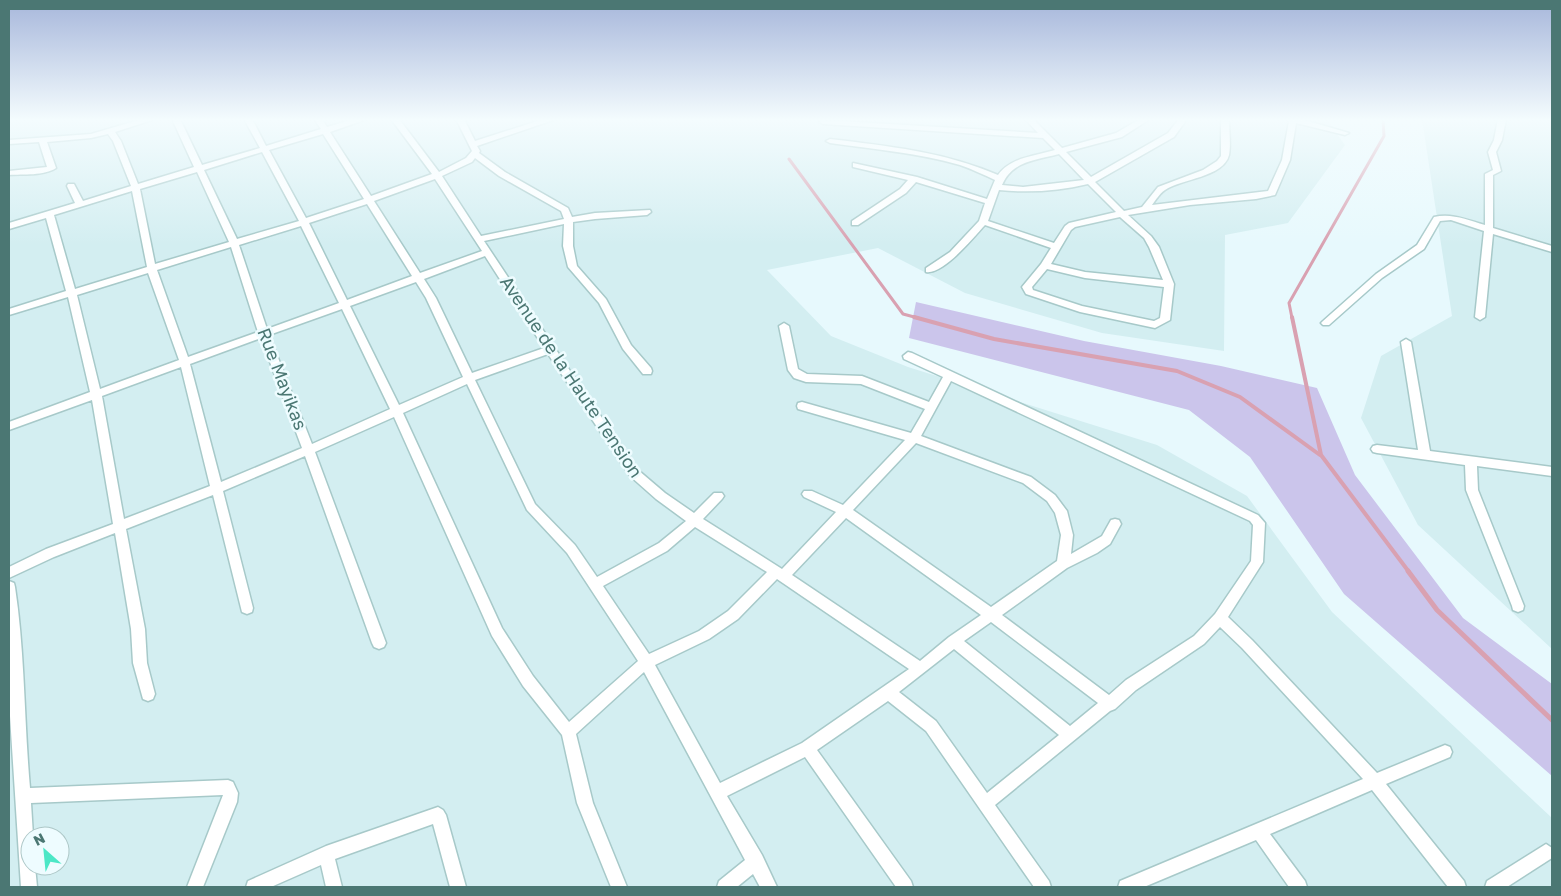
<svg xmlns="http://www.w3.org/2000/svg" width="1561" height="896" font-family="'Golos Text',sans-serif">
	<style>
		.residential { fill: #d3eef1; fill-rule: evenodd }
		.green { fill: #cbc5eb }
		.lines { fill: none; stroke-linecap: round; stroke-linejoin: round }
		.stream-far2 { stroke: #d9a1b1; stroke-width: 3 }
		.stream-far1 { stroke: #d9a1b1; stroke-width: 4 }
		.stream { stroke: #d9a1b1; stroke-width: 5 }
		.minor-casing { stroke: #a7c9c9; stroke-width: 3 }
		.minor { fill: #fff; fill-rule: evenodd }
		.labels { text-anchor: middle; stroke-width: 5; stroke-linejoin: round; paint-order: stroke }
		.street-label { font-size: 18px; fill: #4b7773; stroke: #eefcff }
	</style>
	<rect width="100%" height="100%" fill="#e7f9fd"/>
	<!-- residential -->
	<g class="residential">
		<path d="M 9,119 L 1326,119 L 1345,145 L 1288,223 L 1225,235 L 1224,351 L 1102,333 L 965,293 L 878,248 L 767,270 L 831,336 L 908,367 L 1157,445 L 1247,496 L 1332,612 L 1552,818 L 1552,887 L 9,887 ZM 30,836 L 60,836 L 60,866 L 30,866 Z"/>
		<polygon points="1422,119 1552,119 1552,649 1418,525 1361,418 1381,356 1452,316"/>
	</g>
	<!-- green -->
	<polygon class="green" points="916,302 1084,341 1221,366 1317,388 1355,475 1463,618 1552,684 1552,776 1344,594 1250,457 1189,410 909,338"/>
	<g class="lines">
		<!-- stream-far2 -->
		<g class="stream-far2">
			<polyline points="789,159 903,314 918,318"/>
			<polyline points="1292,318 1289,303 1384,136 1383,119"/>
		</g>
		<!-- stream-far1 -->
		<g class="stream-far1">
			<polyline points="914,317 994,339 1177,371 1240,397 1320,455"/>
			<polyline points="1292,317 1321,455 1409,572"/>
		</g>
		<!-- stream -->
		<polyline class="stream" points="1408,571 1437,610 1552,720"/>
		<defs>
			<g id="minor">
				<path d="M 142,119 L 155,119 L 115,132 L 121,141 L 138,184 L 194,167 L 172,119 L 180,119 L 202,165 L 260,148 L 244,119 L 252,119 L 266,146 L 321,129 L 314,119 L 322,119 L 327,127 L 354,119 L 367,119 L 330,132 L 371,196 L 432,174 L 391,119 L 399,119 L 439,172 L 466,158 L 472,151 L 456,119 L 464,119 L 475,141 L 544,119 L 556,119 L 477,146 L 480,151 L 479,153 L 505,172 L 568,208 L 572,217 L 595,213 L 650,210 L 651,212 L 647,215 L 595,219 L 573,222 L 573,246 L 577,266 L 606,299 L 631,345 L 651,368 L 652,371 L 651,374 L 643,374 L 623,349 L 599,303 L 568,267 L 563,246 L 564,224 L 484,241 L 582,389 L 638,470 L 665,493 L 694,513 L 714,493 L 722,493 L 724,496 L 722,499 L 703,519 L 782,569 L 836,512 L 804,497 L 802,494 L 804,491 L 812,491 L 843,505 L 905,440 L 798,409 L 797,406 L 798,403 L 802,402 L 911,433 L 925,409 L 861,384 L 806,382 L 794,378 L 788,370 L 779,326 L 784,323 L 789,326 L 798,369 L 807,374 L 862,376 L 929,402 L 943,377 L 904,359 L 903,356 L 908,352 L 912,353 L 1258,515 L 1265,523 L 1263,562 L 1228,617 L 1252,640 L 1377,773 L 1445,745 L 1450,747 L 1452,752 L 1450,757 L 1386,784 L 1464,881 L 1466,887 L 1448,887 L 1372,790 L 1270,834 L 1305,881 L 1307,887 L 1289,887 L 1256,840 L 1144,887 L 1118,887 L 1120,881 L 1363,779 L 1242,648 L 1220,627 L 1204,644 L 1136,690 L 1115,709 L 1110,711 L 995,805 L 1049,881 L 1051,887 L 1034,887 L 926,731 L 888,701 L 817,750 L 911,881 L 913,887 L 896,887 L 805,757 L 727,796 L 762,855 L 777,887 L 760,887 L 753,874 L 737,887 L 717,887 L 719,881 L 745,860 L 644,672 L 576,734 L 593,803 L 627,887 L 611,887 L 577,803 L 562,735 L 523,686 L 492,636 L 394,417 L 315,452 L 386,643 L 384,647 L 379,649 L 374,647 L 372,643 L 305,456 L 223,491 L 253,608 L 252,612 L 247,614 L 242,612 L 241,608 L 213,495 L 126,529 L 145,629 L 147,663 L 155,694 L 153,699 L 148,701 L 143,699 L 133,663 L 131,629 L 115,533 L 54,557 L 9,578 L 9,567 L 46,549 L 113,524 L 92,400 L 9,430 L 9,422 L 90,392 L 68,297 L 9,315 L 9,309 L 66,291 L 46,218 L 9,229 L 9,223 L 75,203 L 67,186 L 68,184 L 74,184 L 83,201 L 131,186 L 113,141 L 108,134 L 91,138 L 47,142 L 56,168 C 44,176 23,174 9,175 L 9,171 L 47,167 L 39,142 L 9,144 L 9,140 L 91,134 ZM 323,134 L 364,199 L 306,218 L 269,150 ZM 262,152 L 299,221 L 237,239 L 204,170 ZM 475,158 L 499,176 L 561,211 L 564,219 L 481,236 L 442,176 L 472,162 ZM 197,172 L 229,242 L 155,264 L 140,189 ZM 435,179 L 482,251 L 420,273 L 374,201 ZM 132,191 L 147,267 L 75,289 L 54,215 ZM 367,204 L 412,276 L 347,300 L 309,223 ZM 301,226 L 339,303 L 267,329 L 239,245 ZM 231,247 L 258,332 L 188,357 L 157,270 ZM 485,256 L 544,348 L 472,373 L 436,298 L 424,279 ZM 148,273 L 179,360 L 100,389 L 77,295 ZM 416,282 L 426,298 L 463,377 L 399,405 L 350,306 ZM 342,309 L 390,409 L 312,444 L 269,335 ZM 261,338 L 302,448 L 221,482 L 190,364 ZM 548,354 L 630,476 L 656,499 L 686,521 L 659,543 L 597,577 L 575,545 L 535,504 L 475,380 ZM 181,367 L 210,486 L 124,519 L 102,396 ZM 951,381 L 1250,521 L 1253,525 L 1251,561 L 1215,614 L 1194,636 L 1126,680 L 1109,695 L 1002,615 L 1067,568 L 1097,553 L 1110,544 L 1121,524 L 1119,520 L 1115,519 L 1111,520 L 1102,536 L 1071,554 L 1073,535 L 1067,511 L 1055,495 L 1031,477 L 921,436 ZM 467,384 L 527,510 L 567,553 L 638,661 L 569,722 L 533,676 L 502,628 L 403,413 ZM 916,443 L 1023,483 L 1047,501 L 1055,513 L 1061,535 L 1057,561 L 991,607 L 853,510 ZM 846,518 L 981,615 L 949,637 L 920,661 L 792,575 ZM 695,527 L 767,572 L 728,611 L 699,631 L 649,654 L 603,586 L 667,551 ZM 777,579 L 909,669 L 802,743 L 720,783 L 655,665 L 709,639 L 738,619 ZM 991,622 L 1098,703 L 1070,726 L 964,641 ZM 954,649 L 1059,735 L 987,793 L 936,721 L 899,692 Z"/>
				<path d="M 1025,119 L 1033,119 L 1062,148 L 1116,133 L 1140,119 L 1150,119 L 1122,137 L 1066,152 L 1091,177 L 1168,133 L 1179,119 L 1187,119 L 1174,137 L 1095,182 L 1124,211 L 1142,207 L 1158,187 L 1203,170 L 1217,161 L 1221,156 L 1221,119 L 1229,119 C 1229,130 1231,144 1229,155 C 1224,177 1181,179 1165,190 C 1159,194 1156,200 1152,205 L 1268,191 L 1282,160 L 1289,121 L 1287,119 L 1301,119 L 1349,133 L 1345,135 L 1296,123 L 1290,160 L 1275,195 L 1256,199 L 1190,205 L 1128,215 L 1151,236 L 1159,247 L 1174,284 L 1170,320 L 1155,328 L 1080,312 L 1026,294 L 1022,287 L 1041,264 L 1051,248 L 985,225 C 973,238 943,275 926,272 L 926,268 L 950,252 L 979,221 L 985,203 L 916,182 L 906,193 L 858,225 L 852,225 L 852,221 L 900,189 L 908,180 L 853,167 L 853,163 L 917,177 L 987,199 L 995,180 C 984,175 972,169 960,165 C 918,153 873,149 830,143 L 826,141 L 830,139 C 888,146 945,152 998,175 C 1011,157 1035,156 1055,150 L 1043,138 L 823,124 L 819,122 L 823,120 L 1038,133 ZM 1059,154 L 1084,180 L 1023,187 L 1002,185 C 1012,161 1036,160 1059,154 ZM 1088,184 L 1116,212 L 1069,223 L 1065,226 L 1054,243 L 988,221 L 999,190 C 1029,193 1059,191 1088,184 ZM 1120,217 L 1144,238 L 1149,247 L 1163,280 L 1085,272 L 1051,264 L 1071,230 L 1075,227 ZM 1047,269 L 1085,278 L 1164,287 L 1160,318 L 1154,321 L 1082,306 L 1033,290 L 1032,287 Z"/>
				<path d="M 1498,119 L 1506,119 L 1502,140 L 1496,152 L 1501,171 L 1493,175 L 1493,228 L 1552,246 L 1552,252 L 1493,234 L 1485,317 L 1480,320 L 1475,317 L 1484,231 L 1451,220 L 1440,221 L 1424,249 L 1382,278 L 1329,325 L 1323,325 L 1321,323 L 1323,321 L 1376,274 L 1417,245 L 1434,217 C 1452,213 1467,220 1485,225 L 1485,174 L 1493,170 L 1488,152 L 1494,140 Z"/>
				<polygon points="1406,339 1411,342 1430,451 1552,467 1552,476 1477,466 1478,490 1524,606 1523,610 1518,612 1513,610 1512,606 1466,490 1465,465 1377,453 1373,452 1371,449 1373,446 1377,445 1418,450 1401,342"/>
				<path d="M 9,581 L 14,583 L 15,587 C 25,653 24,721 30,788 L 228,780 L 233,782 L 238,793 L 237,802 L 203,887 L 187,887 L 223,795 L 31,803 L 33,836 L 30,836 L 30,866 L 35,866 L 37,887 L 21,887 L 10,716 Z"/>
				<polygon points="438,807 443,810 446,815 466,887 450,887 433,824 335,859 342,887 326,887 321,865 271,887 246,887 248,881 326,846"/>
				<polygon points="1546,844 1552,848 1552,858 1507,887 1485,887 1487,881"/>
			</g>
		</defs>
		<!-- minor casing -->
		<use href="#minor" class="minor-casing"/>
		<!-- minor -->
		<use href="#minor" class="minor"/>
	</g>
	<!-- sky -->
	<linearGradient id="sky" x2="0" y2="1"><stop stop-color="#a7b7db"/><stop offset="0.49" stop-color="#f4fcfe"/><stop offset="1" stop-color="#f4fcfe" stop-opacity="0"/></linearGradient>
	<rect width="1561" height="245" fill="url(#sky)"/>
	<g class="labels">
		<!-- street labels -->
		<g class="street-label">
			<text transform="translate(571 377) rotate(56)" y="6">Avenue de la Haute Tension</text>
			<text transform="translate(282 379) rotate(69)" y="6">Rue Mayikas</text>
		</g>
	</g>
	<!-- border -->
	<rect width="1561" height="896" fill="none" stroke="#4b7773" stroke-width="20"/>
	<!-- north arrow -->
	<g transform="translate(45 851) rotate(333)"><circle r="24" fill="#eefcff" stroke="#adc7c7"/>
	<path d="M0-4L9 19L0 12L-9 19Z" fill="#4ce7c6"/>
	<text y="-8" font-size="14" font-weight="bold" text-anchor="middle" fill="#4b7773">N</text>
	</g>
</svg>
